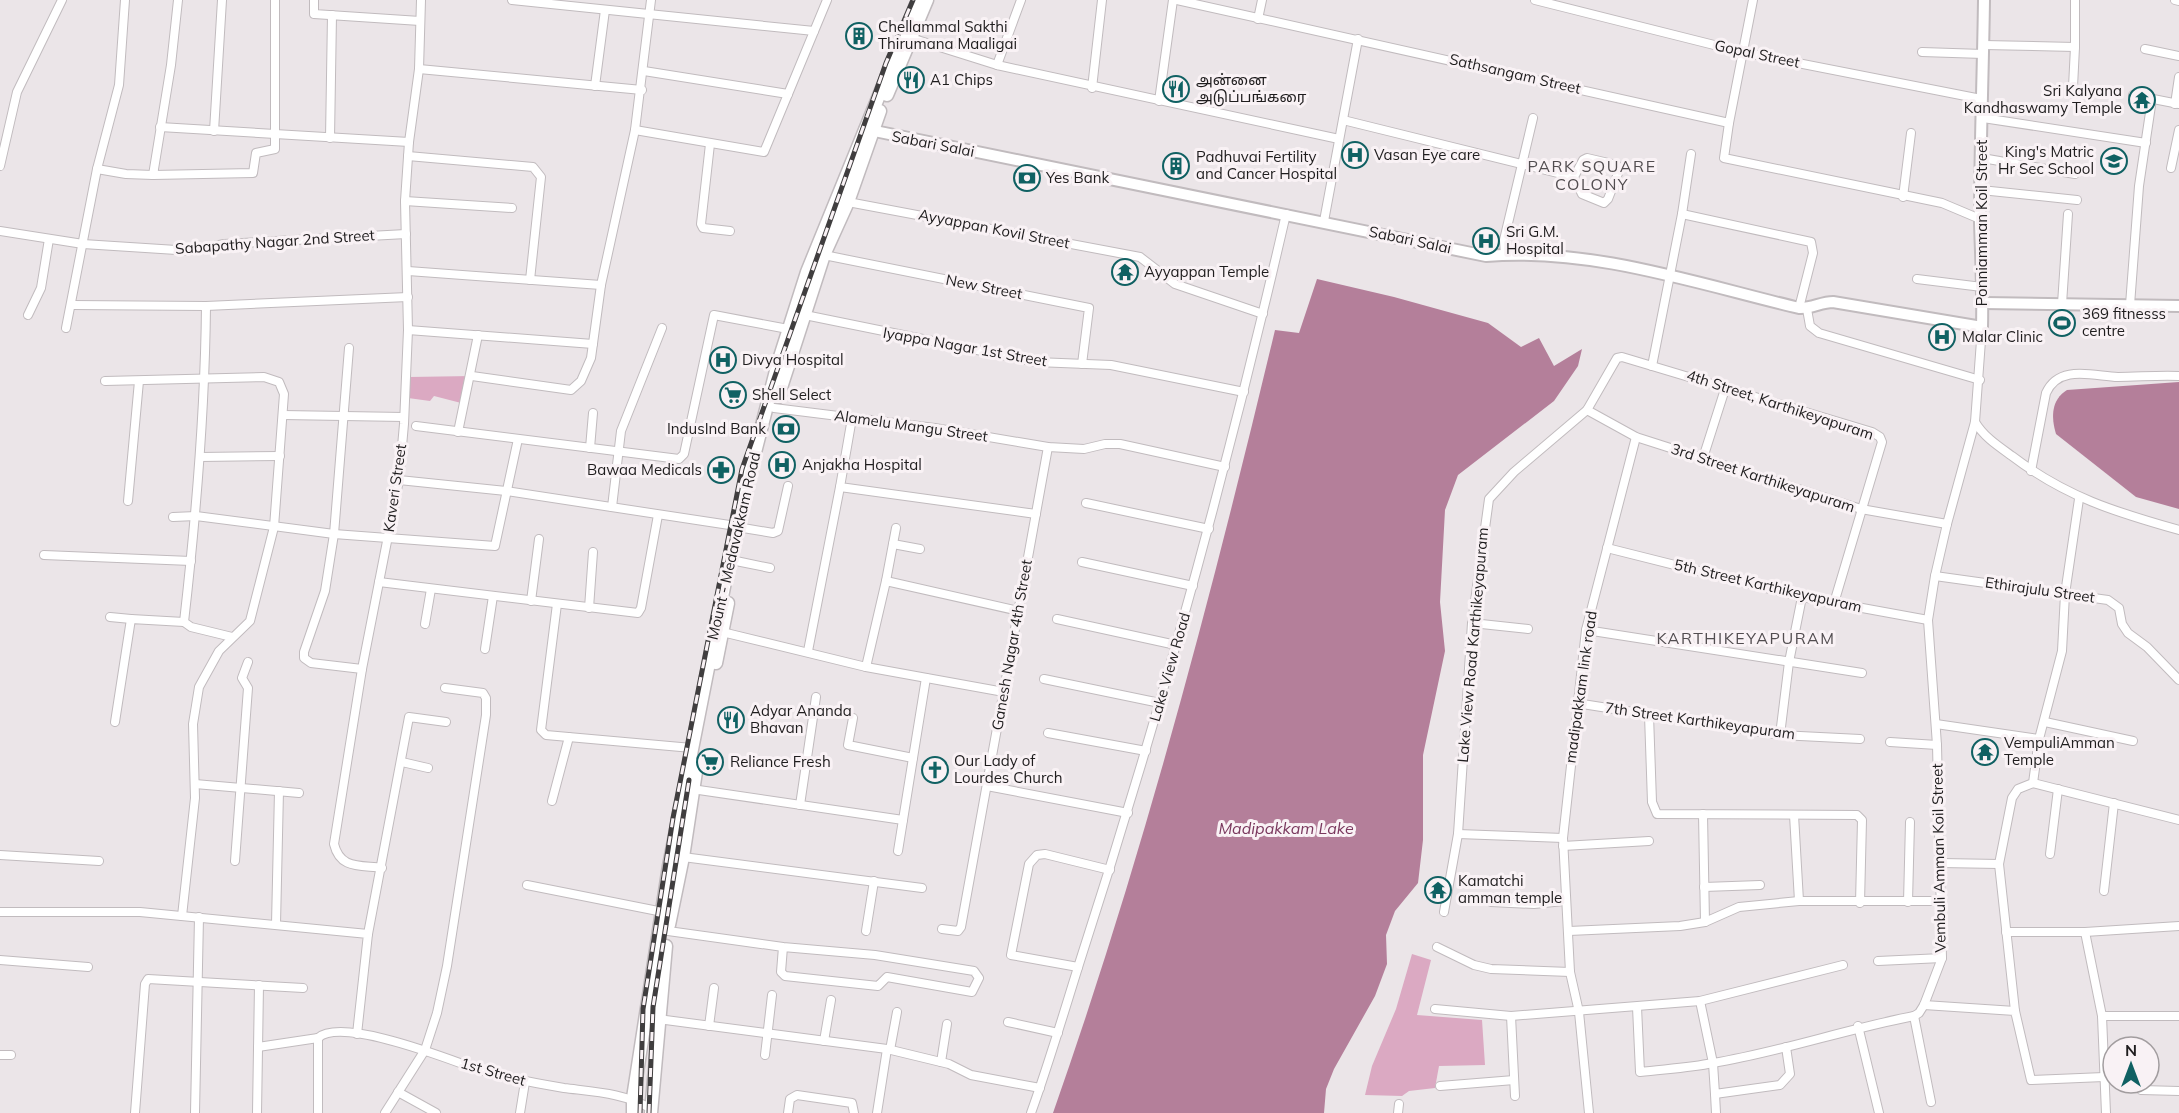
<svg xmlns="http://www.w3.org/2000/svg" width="2179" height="1113" font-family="Mulish,'Noto Sans Tamil',sans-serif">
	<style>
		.green { fill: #dba9c2 }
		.water { fill: #b47f9a }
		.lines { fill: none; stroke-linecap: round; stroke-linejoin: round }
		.street-casing { stroke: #c1bbbe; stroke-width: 10 }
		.secondary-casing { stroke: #c1bbbe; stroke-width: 14 }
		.primary-casing { stroke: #c1bbbe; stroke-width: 15 }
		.street { stroke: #fff; stroke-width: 8 }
		.secondary { stroke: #fff; stroke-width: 10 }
		.primary { stroke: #fff; stroke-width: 12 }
		.rail-casing { stroke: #403e3f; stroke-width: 5 }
		.rail { stroke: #f9f2f5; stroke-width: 3; stroke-dasharray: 9; stroke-linecap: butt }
		.labels { text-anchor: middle; stroke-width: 6; stroke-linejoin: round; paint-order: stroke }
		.poi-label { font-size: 15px; fill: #1f1d1e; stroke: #f9f2f5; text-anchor: start }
		.street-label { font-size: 15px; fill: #1f1d1e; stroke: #f9f2f5 }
		.neighbourhood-label { font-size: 16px; letter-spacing: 1.5px; fill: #524d50; stroke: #f9f2f5 }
		.water-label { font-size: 16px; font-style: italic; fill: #7a385e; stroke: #f9f2f5 }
	</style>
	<rect width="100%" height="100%" fill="#ebe5e8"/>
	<!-- green -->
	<g class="green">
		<polygon points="472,376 465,404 434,396 430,401 408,398 409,377"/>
		<polygon points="1412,954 1431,960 1417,1015 1482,1020 1485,1065 1439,1066 1435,1088 1409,1091 1402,1096 1365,1095 1372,1066 1396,1009"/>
	</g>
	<!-- water -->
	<g class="water">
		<path d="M 1317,279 L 1394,297 L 1488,323 L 1521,347 L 1539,338 L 1554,366 L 1582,349 L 1578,366 L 1554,401 L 1458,475 L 1445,510 L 1440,602 L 1445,651 L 1423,755 L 1423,840 L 1418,883 L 1395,911 L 1386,935 L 1387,964 L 1375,996 L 1334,1069 L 1326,1089 L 1324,1113 L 1053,1113 C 1143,857 1212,594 1275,330 L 1299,333 Z"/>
		<path d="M 2179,382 L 2179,509 L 2136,497 L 2056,434 C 2051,417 2051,400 2067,390 Z"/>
	</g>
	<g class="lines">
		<defs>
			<g id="street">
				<polyline points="178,0 171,65 153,175 253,173 256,153 275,149 275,0"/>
				<polyline points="314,0 314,14 420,21"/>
				<polyline points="512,0 814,31"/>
				<polyline points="1177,0 1729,123 1753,0"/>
				<polyline points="1535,0 1742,52 1981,99"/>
				<polyline points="2175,0 2179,1"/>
				<polyline points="1258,19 1262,0"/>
				<polyline points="911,38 997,65 1339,139"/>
				<polyline points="1984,45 2075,47 2075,0"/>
				<polyline points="2145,49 2179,56"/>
				<polyline points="1922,52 1983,54"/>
				<polyline points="997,65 1021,0"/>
				<polyline points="419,69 642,90"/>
				<polyline points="644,71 788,94"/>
				<polyline points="595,86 605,10"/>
				<polyline points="2073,87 2075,47"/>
				<polyline points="1092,88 1102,0"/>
				<polyline points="2133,95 2179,104"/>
				<polyline points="1159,101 1173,0"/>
				<polyline points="2175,104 2179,77"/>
				<polyline points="1983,118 2146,143"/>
				<polyline points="1343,120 1574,177 1583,160 1587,158 1617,165 1619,171 1608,199 1604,203 1582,194 1574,177"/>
				<polyline points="1729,123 1724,158 1942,203 1980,219"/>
				<polyline points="160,127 409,142"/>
				<polyline points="635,130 764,152 827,0"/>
				<polyline points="214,131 222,0"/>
				<polyline points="330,138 332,15"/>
				<polyline points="710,144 701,224 703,228 730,231"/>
				<polyline points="408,156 533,167 541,177 530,280"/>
				<polyline points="1982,158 2075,174"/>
				<polyline points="0,166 17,92 62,0"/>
				<polyline points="2171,168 2179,130"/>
				<polyline points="97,169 126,174 153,175"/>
				<polyline points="1981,190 2077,200"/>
				<polyline points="1903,197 1911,133"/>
				<polyline points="405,201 512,208"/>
				<polyline points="848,202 1140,257 1175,284 1263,314"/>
				<polyline points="1682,214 1811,242 1813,253 1799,308"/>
				<polyline points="1324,221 1358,39"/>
				<polyline points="0,231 83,244 192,251 224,244 406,234"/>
				<polyline points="824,255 1089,308 1082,364"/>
				<polyline points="1505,255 1504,240 1533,118"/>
				<polyline points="408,271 601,285"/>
				<polyline points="1917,279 1982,287"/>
				<polyline points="2062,304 2068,214"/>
				<path d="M 72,305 L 206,306 C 205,412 196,517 184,622 L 191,627 L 232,637"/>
				<polyline points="2130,305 2139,186 2152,99"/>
				<polyline points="206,306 408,297"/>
				<polyline points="1807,309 1810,326 1819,333 1980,380"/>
				<polyline points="800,314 1036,362 1111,365 1244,392"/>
				<polyline points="28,315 41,288 49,239"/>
				<polyline points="66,328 97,169 119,85 125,0"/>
				<polyline points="408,330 593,344"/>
				<polyline points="349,348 334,534 325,591 304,652 304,658 311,663 362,669 399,480 404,424 408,330 405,201 409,142 419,69 421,0"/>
				<polyline points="1652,366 1682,214 1691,154"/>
				<polyline points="472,376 571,390 581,381 591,358 601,285 635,130 651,0"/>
				<polyline points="105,381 264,377 279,382 284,394 274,527 250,621 219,651 199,687 193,724 195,798 182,916"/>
				<polyline points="774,408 935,428 1048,447 1084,449 1105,444 1120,444 1225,467"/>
				<polyline points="1587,410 1636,437 1861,509 1947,524"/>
				<polyline points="283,415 404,417"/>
				<polyline points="852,418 840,487 1036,514"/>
				<path d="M 1975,422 C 1984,437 1998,446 2012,456 C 2066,497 2115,512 2179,530"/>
				<polyline points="416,426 679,459 684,454 714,315 788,329"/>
				<polyline points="458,432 478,335"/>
				<polyline points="590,448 593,413"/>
				<polyline points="200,457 280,456"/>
				<polyline points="1703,458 1726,386"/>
				<path d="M 2031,471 L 2046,393 C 2059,364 2093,376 2118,377 C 2138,377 2158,375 2179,376"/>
				<polyline points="399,480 506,491 736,526"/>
				<polyline points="128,501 139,381"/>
				<polyline points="1086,503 1209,529"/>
				<polyline points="612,507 621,431 662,328"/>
				<polyline points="173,517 196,516 334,534 495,546 518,439"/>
				<polyline points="743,528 773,533 778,531 788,486"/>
				<polyline points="893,544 920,549"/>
				<polyline points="1607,548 1802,597 1928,620"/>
				<polyline points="44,555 191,561"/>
				<polyline points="736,561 770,568"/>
				<polyline points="1082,562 1193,586"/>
				<polyline points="1935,576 2108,600 2119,608 2122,624 2128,633 2147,647 2179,680"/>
				<polyline points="886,581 896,528"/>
				<polyline points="379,582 638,613 641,608 658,515"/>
				<polyline points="531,601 539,539"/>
				<polyline points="557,604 541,730 546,735 692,748"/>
				<polyline points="589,608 593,552"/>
				<polyline points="110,617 131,619"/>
				<polyline points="1057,619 1176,645"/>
				<polyline points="1472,623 1528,629"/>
				<polyline points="425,624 431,589"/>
				<polyline points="1586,630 1862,673"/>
				<polyline points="718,631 866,667 1004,692"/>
				<polyline points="485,649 493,596"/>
				<polyline points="808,651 840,487"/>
				<polyline points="866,667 886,581 1019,611"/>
				<path d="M 362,669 L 334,844 C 340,869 359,865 382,868"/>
				<polyline points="1044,679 1160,703"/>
				<polyline points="1576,703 1780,735 1860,739"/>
				<polyline points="1649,715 1652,802 1657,814 1857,815 1862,820 1860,903"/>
				<polyline points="853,718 848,745 913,758 926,678"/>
				<polyline points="115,722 131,619 184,622"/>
				<polyline points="2045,722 2133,741"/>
				<polyline points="1936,724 2039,739"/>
				<polyline points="1048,733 1146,751"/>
				<polyline points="1780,735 1789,662 1802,597"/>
				<polyline points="1890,742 1937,745"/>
				<polyline points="402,762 428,768"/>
				<polyline points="2033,783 2179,820"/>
				<polyline points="195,784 299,793"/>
				<polyline points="987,786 1128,813"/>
				<polyline points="692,789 903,820 913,758"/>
				<polyline points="552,801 569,737"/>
				<polyline points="800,805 816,697"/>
				<polyline points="1703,814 1705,922"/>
				<polyline points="1794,815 1799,901"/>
				<polyline points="1458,834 1563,838"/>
				<polyline points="1563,846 1649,841"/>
				<polyline points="898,851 903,820"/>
				<polyline points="2050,854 2058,789"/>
				<polyline points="0,855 99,861"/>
				<polyline points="683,857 922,888"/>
				<polyline points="235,861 248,688 242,678 248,662"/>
				<polyline points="1941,863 1999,864"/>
				<polyline points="527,885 663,912"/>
				<polyline points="1704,887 1760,885"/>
				<polyline points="2104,891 2114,803"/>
				<polyline points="1491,902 1534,904 1564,901"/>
				<polyline points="1908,902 1910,822"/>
				<polyline points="0,912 140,912 368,934 357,1034"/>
				<polyline points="1444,912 1458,834 1472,623 1489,499 1514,472 1587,410 1617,358 1622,357 1872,432 1880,437 1882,442 1834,603"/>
				<polyline points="276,924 279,791"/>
				<polyline points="942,929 958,931 961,927 1048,447"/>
				<polyline points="661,930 783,947 781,972 785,976 878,986 887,977 972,992 979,978 974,971 875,955 783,947"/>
				<polyline points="866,931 874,881"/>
				<polyline points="1569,931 1680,926 1705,922 1739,907 1799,901 1943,901"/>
				<polyline points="2006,932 2085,932 2179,926"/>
				<polyline points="2085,932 2102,1016 2106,1113"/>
				<polyline points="368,934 409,717 446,722"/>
				<polyline points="1437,947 1474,965 1491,969 1570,972"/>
				<polyline points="0,960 88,967"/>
				<polyline points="1878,961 1942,958"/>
				<polyline points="1078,967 1011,955 1029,864 1037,855 1045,854 1110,870"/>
				<polyline points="1700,1001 1713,1063 1715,1094 1780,1085 1790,1074 1786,1047"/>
				<polyline points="1924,1005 2015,1011 2031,1080 2104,1077"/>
				<path d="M 1637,1007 L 1640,1072 C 1664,1069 1689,1068 1713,1063 C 1780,1052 1846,1029 1914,1016 L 1919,1013 L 1924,1005 L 1942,958 L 1937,745 L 1928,620 L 1935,576 L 1947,524 L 1975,422 L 1982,327"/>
				<polyline points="1435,1009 1511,1016 1700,1001 1843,965"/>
				<polyline points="2015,1011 1999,864 2012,798 2018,789 2033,783 2039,739 2062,651 2065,594 2079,499"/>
				<polyline points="1511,1016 1515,1096"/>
				<polyline points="1914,1016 1931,1102"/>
				<polyline points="2102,1016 2179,1016"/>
				<polyline points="658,1019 887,1049 949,1064 971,1075 1040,1088"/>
				<polyline points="1008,1022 1058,1033"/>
				<polyline points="709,1026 714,988"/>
				<polyline points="1858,1026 1879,1113"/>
				<polyline points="824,1041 831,1000"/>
				<path d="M 258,1047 L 318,1038 C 341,1017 443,1057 471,1067 C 501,1077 533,1083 564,1088 C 596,1092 624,1093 652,1109"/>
				<polyline points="890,1050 897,1012"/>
				<polyline points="0,1055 11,1055"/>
				<polyline points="765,1055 772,995"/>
				<polyline points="941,1062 947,1024"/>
				<polyline points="2142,1083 2141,1090 2179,1091"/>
				<polyline points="1440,1086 1514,1080"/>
				<polyline points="398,1092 436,1113"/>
				<polyline points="1715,1094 1716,1113"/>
				<polyline points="135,1113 145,984 148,979 303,988"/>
				<polyline points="195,1113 199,917"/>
				<polyline points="257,1113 259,985"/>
				<polyline points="318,1113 318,1038"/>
				<polyline points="385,1113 425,1050 437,1013 447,966 486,715 486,698 483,693 445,688"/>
				<polyline points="520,1113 525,1082"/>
				<polyline points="788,1113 790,1099 797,1095 852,1103 854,1113"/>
				<polyline points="877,1113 887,1049"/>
				<path d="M 1031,1113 C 1049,1063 1064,1012 1080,961 C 1160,715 1228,466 1286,214"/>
				<polyline points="1398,1113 1399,1104"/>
				<polyline points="1589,1113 1579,1012 1570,972 1563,838 1586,630 1636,437"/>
			</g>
			<g id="secondary">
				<path d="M 865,129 L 1486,256 C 1591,247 1698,284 1799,308 C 1811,309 1821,302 1833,302 L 1982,327 C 1983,292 1981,257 1980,221 C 1980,147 1983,74 1984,0"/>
				<polyline points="1984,303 2179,306"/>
			</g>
			<g id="primary">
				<polyline points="887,95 927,0"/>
				<polyline points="778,397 824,255 848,202 880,111"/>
				<polyline points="716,663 728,603"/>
				<polyline points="669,925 683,857 697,765"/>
				<polyline points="633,1113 633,1098 669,866 736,526 778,363 807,272 918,0"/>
				<polyline points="651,1113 666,946"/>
			</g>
		</defs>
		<!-- street casing -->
		<use href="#street" class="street-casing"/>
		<!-- secondary casing -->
		<use href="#secondary" class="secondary-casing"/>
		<!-- primary casing -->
		<use href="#primary" class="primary-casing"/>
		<!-- street -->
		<use href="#street" class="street"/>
		<!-- secondary -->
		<use href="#secondary" class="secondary"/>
		<!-- primary -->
		<use href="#primary" class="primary"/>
		<defs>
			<g id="rail">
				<polyline points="640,1113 643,1009 673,818 742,469 886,63 913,0"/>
				<polyline points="649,1113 653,1007 689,780"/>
			</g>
		</defs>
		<!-- rail casing -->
		<use href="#rail" class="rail-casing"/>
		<!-- rail -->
		<use href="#rail" class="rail"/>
	</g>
	<!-- icons -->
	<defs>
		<symbol id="building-ring" viewBox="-11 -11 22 22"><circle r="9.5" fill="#f9f2f5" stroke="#106163" stroke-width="1.5"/><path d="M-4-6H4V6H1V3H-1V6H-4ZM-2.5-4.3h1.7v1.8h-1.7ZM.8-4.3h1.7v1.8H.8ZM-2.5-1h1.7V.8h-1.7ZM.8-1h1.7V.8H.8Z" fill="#106163"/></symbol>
		<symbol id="restaurant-ring" viewBox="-11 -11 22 22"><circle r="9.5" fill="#f9f2f5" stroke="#106163" stroke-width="1.5"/><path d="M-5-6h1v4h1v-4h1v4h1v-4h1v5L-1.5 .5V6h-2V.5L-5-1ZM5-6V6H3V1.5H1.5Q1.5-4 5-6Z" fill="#106163"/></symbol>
		<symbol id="temple-ring" viewBox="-11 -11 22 22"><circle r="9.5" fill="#f9f2f5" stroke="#106163" stroke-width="1.5"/><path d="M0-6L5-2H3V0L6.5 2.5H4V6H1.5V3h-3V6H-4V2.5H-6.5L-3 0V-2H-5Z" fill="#106163"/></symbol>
		<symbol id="hospital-ring" viewBox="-11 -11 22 22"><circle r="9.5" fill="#f9f2f5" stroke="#106163" stroke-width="1.5"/><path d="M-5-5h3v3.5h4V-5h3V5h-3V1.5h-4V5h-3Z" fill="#106163"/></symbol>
		<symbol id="school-ring" viewBox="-11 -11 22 22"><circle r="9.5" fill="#f9f2f5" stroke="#106163" stroke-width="1.5"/><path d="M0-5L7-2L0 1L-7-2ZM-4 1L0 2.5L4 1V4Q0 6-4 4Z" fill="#106163"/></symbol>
		<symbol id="bank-ring" viewBox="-11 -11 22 22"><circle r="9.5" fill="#f9f2f5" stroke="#106163" stroke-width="1.5"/><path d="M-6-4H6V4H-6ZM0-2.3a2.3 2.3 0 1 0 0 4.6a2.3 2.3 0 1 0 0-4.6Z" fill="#106163"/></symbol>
		<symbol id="stadium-ring" viewBox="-11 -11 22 22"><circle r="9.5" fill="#f9f2f5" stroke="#106163" stroke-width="1.5"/><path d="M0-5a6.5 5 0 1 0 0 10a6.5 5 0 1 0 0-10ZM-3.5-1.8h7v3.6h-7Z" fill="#106163"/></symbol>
		<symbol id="supermarket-ring" viewBox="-11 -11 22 22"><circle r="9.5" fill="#f9f2f5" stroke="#106163" stroke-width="1.5"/><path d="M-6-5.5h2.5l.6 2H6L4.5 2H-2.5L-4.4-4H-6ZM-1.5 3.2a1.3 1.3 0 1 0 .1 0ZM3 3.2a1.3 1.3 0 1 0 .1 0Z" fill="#106163"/></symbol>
		<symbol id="pharmacy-ring" viewBox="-11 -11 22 22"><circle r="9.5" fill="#f9f2f5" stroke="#106163" stroke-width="1.5"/><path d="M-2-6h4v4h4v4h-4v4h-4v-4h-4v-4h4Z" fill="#106163"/></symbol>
		<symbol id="church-ring" viewBox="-11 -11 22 22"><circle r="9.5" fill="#f9f2f5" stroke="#106163" stroke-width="1.5"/><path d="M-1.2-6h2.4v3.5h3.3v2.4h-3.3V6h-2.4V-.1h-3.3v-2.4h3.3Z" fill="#106163"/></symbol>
	</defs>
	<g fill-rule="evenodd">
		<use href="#building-ring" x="844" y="21" width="30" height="30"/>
		<use href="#restaurant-ring" x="896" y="65" width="30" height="30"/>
		<use href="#restaurant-ring" x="1161" y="74" width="30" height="30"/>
		<use href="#temple-ring" x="2127" y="85" width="30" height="30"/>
		<use href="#hospital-ring" x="1340" y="140" width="30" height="30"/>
		<use href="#school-ring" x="2099" y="146" width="30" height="30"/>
		<use href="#building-ring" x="1161" y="151" width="30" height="30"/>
		<use href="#bank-ring" x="1012" y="163" width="30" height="30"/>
		<use href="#hospital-ring" x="1471" y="226" width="30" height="30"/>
		<use href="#temple-ring" x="1110" y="257" width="30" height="30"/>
		<use href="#stadium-ring" x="2047" y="308" width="30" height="30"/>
		<use href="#hospital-ring" x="1927" y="322" width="30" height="30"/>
		<use href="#hospital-ring" x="708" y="345" width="30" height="30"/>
		<use href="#supermarket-ring" x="718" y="380" width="30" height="30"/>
		<use href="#bank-ring" x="771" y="414" width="30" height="30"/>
		<use href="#hospital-ring" x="767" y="450" width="30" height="30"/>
		<use href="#pharmacy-ring" x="706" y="455" width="30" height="30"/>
		<use href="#restaurant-ring" x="716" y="705" width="30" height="30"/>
		<use href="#temple-ring" x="1970" y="737" width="30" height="30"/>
		<use href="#supermarket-ring" x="695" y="747" width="30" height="30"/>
		<use href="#church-ring" x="920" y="755" width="30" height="30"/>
		<use href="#temple-ring" x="1423" y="875" width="30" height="30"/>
	</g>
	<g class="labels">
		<!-- poi labels -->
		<g class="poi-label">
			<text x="878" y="32">Chellammal Sakthi<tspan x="878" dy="17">Thirumana Maaligai</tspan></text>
			<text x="930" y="85">A1 Chips</text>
			<text x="1196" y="85">அன்னை<tspan x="1196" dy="17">அடுப்பங்கரை</tspan></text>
			<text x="2122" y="96" text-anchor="end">Sri Kalyana<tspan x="2122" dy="17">Kandhaswamy Temple</tspan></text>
			<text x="2094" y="157" text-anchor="end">King's Matric<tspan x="2094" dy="17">Hr Sec School</tspan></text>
			<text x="1374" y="160">Vasan Eye care</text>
			<text x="1196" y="162">Padhuvai Fertility<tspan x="1196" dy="17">and Cancer Hospital</tspan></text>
			<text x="1046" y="183">Yes Bank</text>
			<text x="1506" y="237">Sri G.M.<tspan x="1506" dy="17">Hospital</tspan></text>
			<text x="1144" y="277">Ayyappan Temple</text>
			<text x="2082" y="319">369 fitnesss<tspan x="2082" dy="17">centre</tspan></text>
			<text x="1962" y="342">Malar Clinic</text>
			<text x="742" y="365">Divya Hospital</text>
			<text x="752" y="400">Shell Select</text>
			<text x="766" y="434" text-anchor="end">IndusInd Bank</text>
			<text x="802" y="470">Anjakha Hospital</text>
			<text x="702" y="475" text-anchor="end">Bawaa Medicals</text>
			<text x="750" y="716">Adyar Ananda<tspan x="750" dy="17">Bhavan</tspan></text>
			<text x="2004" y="748">VempuliAmman<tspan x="2004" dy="17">Temple</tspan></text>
			<text x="954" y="766">Our Lady of<tspan x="954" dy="17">Lourdes Church</tspan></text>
			<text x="730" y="767">Reliance Fresh</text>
			<text x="1458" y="886">Kamatchi<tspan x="1458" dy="17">amman temple</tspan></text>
		</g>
		<!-- street labels -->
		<g class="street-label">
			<text transform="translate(1757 54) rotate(12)" y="5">Gopal Street</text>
			<text transform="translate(1515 74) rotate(13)" y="5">Sathsangam Street</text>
			<text transform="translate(933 144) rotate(11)" y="5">Sabari Salai</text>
			<text transform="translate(1982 223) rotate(-90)" y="5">Ponniamman Koil Street</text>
			<text transform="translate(994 229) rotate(11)" y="5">Ayyappan Kovil Street</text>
			<text transform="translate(1410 240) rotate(12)" y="5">Sabari Salai</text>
			<text transform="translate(275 242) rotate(-4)" y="5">Sabapathy Nagar 2nd Street</text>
			<text transform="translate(984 287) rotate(11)" y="5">New Street</text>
			<text transform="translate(965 347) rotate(10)" y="5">Iyappa Nagar 1st Street</text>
			<text transform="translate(1780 405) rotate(18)" y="5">4th Street, Karthikeyapuram</text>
			<text transform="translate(911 426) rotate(8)" y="5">Alamelu Mangu Street</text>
			<text transform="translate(1763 478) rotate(18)" y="5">3rd Street Karthikeyapuram</text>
			<text transform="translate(395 488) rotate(-82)" y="5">Kaveri Street</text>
			<text transform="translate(734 546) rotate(-77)" y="5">Mount - Medavakkam Road</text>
			<text transform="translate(1768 586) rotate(13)" y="5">5th Street Karthikeyapuram</text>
			<text transform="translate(2040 590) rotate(8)" y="5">Ethirajulu Street</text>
			<text transform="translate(1012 645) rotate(-80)" y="5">Ganesh Nagar 4th Street</text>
			<text transform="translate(1473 645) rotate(-85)" y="5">Lake View Road Karthikeyapuram</text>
			<text transform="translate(1170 667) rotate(-74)" y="5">Lake View Road</text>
			<text transform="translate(1581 687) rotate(-82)" y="5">madipakkam link road</text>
			<text transform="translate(1700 721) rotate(8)" y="5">7th Street Karthikeyapuram</text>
			<text transform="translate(1939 858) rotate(-91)" y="5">Vembuli Amman Koil Street</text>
			<text transform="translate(493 1072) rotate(16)" y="5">1st Street</text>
		</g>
		<!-- neighbourhood labels -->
		<g class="neighbourhood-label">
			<text x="1592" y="172">PARK SQUARE<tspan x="1592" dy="18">COLONY</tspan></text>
			<text x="1746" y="644">KARTHIKEYAPURAM</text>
		</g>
		<!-- water labels -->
		<g class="water-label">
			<text x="1286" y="834">Madipakkam Lake</text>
		</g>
	</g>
	<!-- north arrow -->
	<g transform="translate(2131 1065)"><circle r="28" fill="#f9f2f5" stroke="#a29d9f" stroke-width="1.5"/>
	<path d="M0-4.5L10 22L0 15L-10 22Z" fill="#106163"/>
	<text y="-9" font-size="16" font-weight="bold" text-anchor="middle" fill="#1f1d1e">N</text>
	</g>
</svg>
